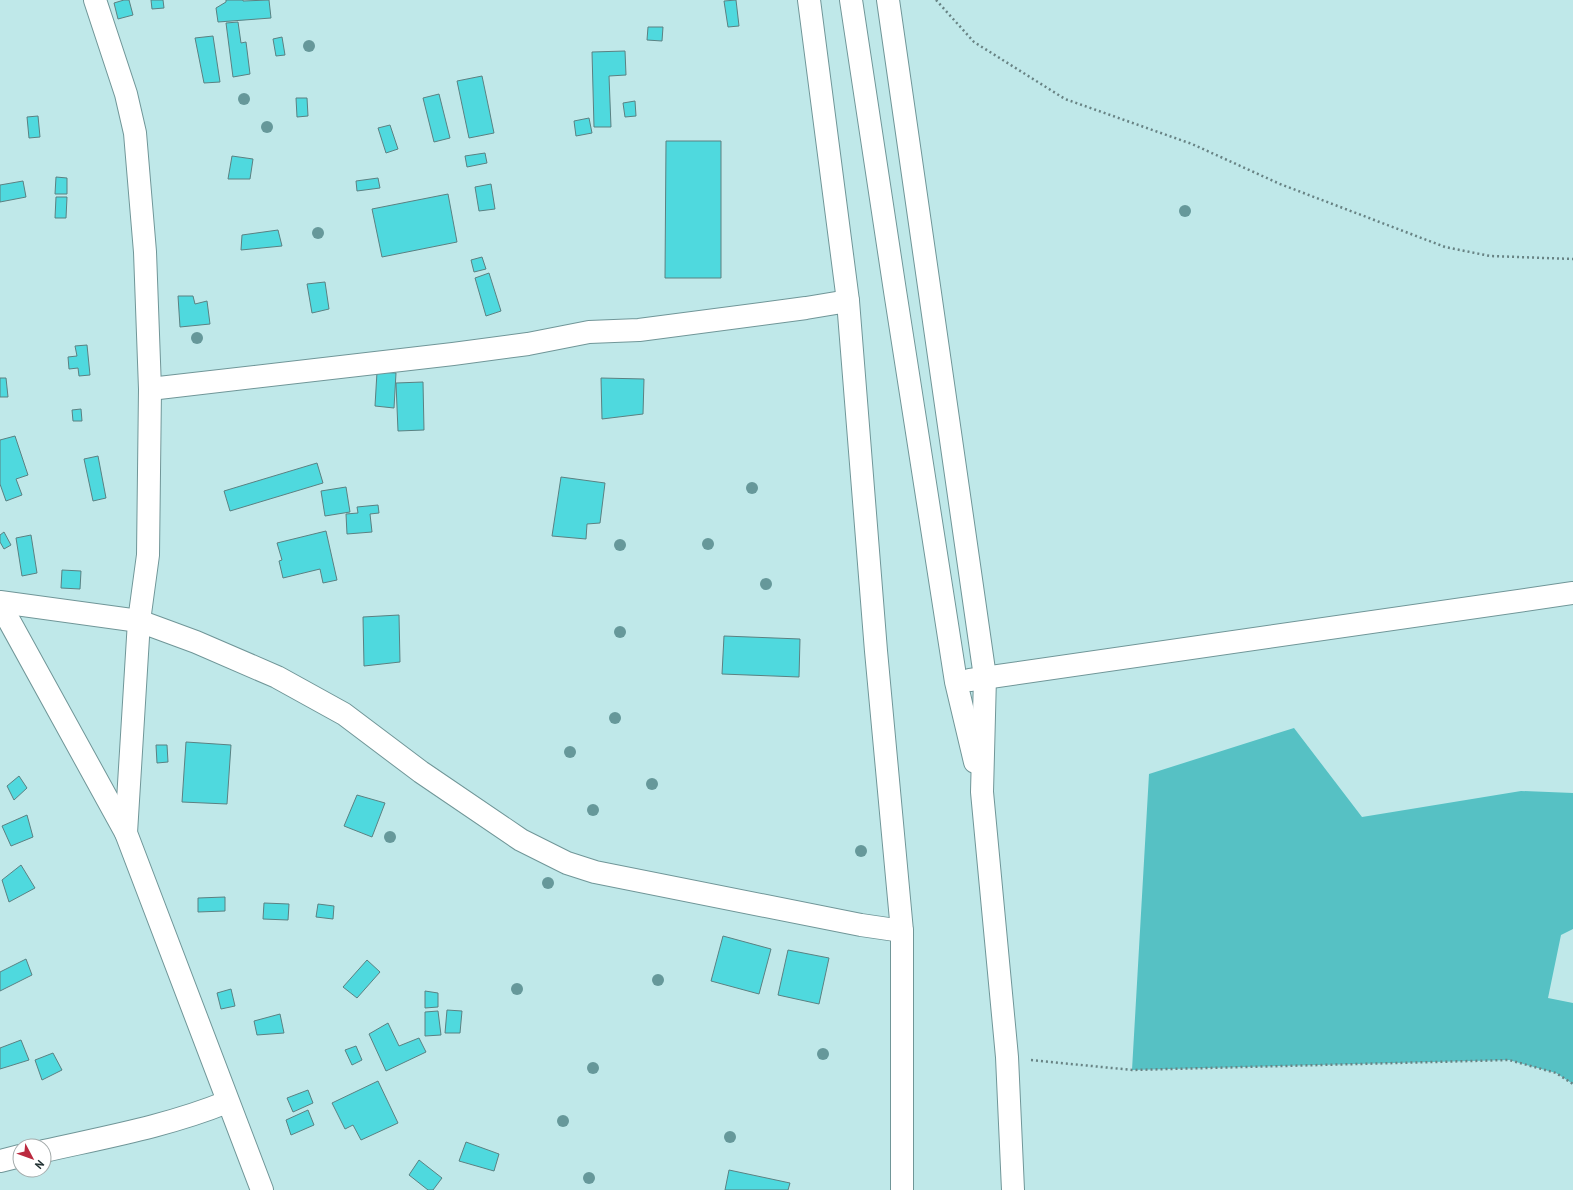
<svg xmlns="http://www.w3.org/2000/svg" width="1573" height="1190" font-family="'PT Sans',sans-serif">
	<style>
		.green { fill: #56c1c4 }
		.building { fill: #4fd9de; stroke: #5b8182 }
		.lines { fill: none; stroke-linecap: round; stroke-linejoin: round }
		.minor-casing { stroke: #709698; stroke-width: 24 }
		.highway-casing { stroke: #709698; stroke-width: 24 }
		.path { stroke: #688384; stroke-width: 2.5; stroke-dasharray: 2 3; stroke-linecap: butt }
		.minor { stroke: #fff; stroke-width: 22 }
		.highway { stroke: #fff; stroke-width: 22 }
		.tree { fill: #66989a }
	</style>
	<rect width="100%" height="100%" fill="#bfe8e9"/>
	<!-- green -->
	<polygon class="green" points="1294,728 1362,817 1521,791 1573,793 1573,929 1561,935 1548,998 1573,1003 1573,1084 1556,1073 1509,1060 1132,1070 1149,774"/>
	<!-- building -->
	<g class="building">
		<polygon points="124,0 129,0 133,15 118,19 114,3"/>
		<polygon points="151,0 163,0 164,8 152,9"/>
		<polygon points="226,0 243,0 243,1 269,0 271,18 218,22 216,8 226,2"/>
		<polygon points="736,0 739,26 728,27 724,1"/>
		<polygon points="238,22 241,43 246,42 250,74 233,77 226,23"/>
		<polygon points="648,27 663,27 662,41 647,40"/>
		<polygon points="213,36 220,82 204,83 195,38"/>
		<polygon points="282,37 285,55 276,56 273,39"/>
		<polygon points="625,51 626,75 609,76 611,127 594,127 592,52"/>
		<polygon points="482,76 494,133 469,138 457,81"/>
		<polygon points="439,94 450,138 434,142 423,98"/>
		<polygon points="296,98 307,98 308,116 297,117"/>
		<polygon points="635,101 636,116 625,117 623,103"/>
		<polygon points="38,116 40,137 29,138 27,117"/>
		<polygon points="589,118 592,133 576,136 574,121"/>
		<polygon points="390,125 398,149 386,153 378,128"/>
		<polygon points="666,141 721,141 721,278 665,278"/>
		<polygon points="485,153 487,163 467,167 465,156"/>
		<polygon points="232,156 253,159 250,179 228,179"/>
		<polygon points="56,177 67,178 67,194 55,194"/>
		<polygon points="378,178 380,188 357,191 356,181"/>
		<polygon points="23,181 26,197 0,202 0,185"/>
		<polygon points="491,184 495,209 479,211 475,187"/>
		<polygon points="448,194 457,242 382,257 372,209"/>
		<polygon points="56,197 67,197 66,218 55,218"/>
		<polygon points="278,230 282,246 241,250 242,235"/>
		<polygon points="482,257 486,269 474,272 471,260"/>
		<polygon points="489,273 501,311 486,316 475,278"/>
		<polygon points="325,282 329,309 312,313 307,284"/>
		<polygon points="178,296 193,296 195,304 207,301 210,324 180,327"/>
		<polygon points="87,345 90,375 79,376 78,368 69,369 68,357 77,356 75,346"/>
		<polygon points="377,372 396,373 394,408 375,406"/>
		<polygon points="0,378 6,378 8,397 0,397"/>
		<polygon points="601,378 644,379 643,414 602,419"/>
		<polygon points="423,382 424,430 398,431 396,383"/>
		<polygon points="81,409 82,421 73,421 72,410"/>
		<polygon points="15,436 28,475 16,479 22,495 6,501 0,484 0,440"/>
		<polygon points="98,456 106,498 93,501 84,459"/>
		<polygon points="317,463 323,483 230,511 224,491"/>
		<polygon points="561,477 605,483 600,523 587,524 586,539 552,536"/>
		<polygon points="346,487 350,512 325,516 321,491"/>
		<polygon points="378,505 379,513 370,514 372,532 347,534 346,514 358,513 357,507"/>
		<polygon points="326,531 337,580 323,583 320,569 283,578 279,561 282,560 277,543"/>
		<polygon points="4,532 11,545 4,549 0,542 0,535"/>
		<polygon points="31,535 37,573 22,576 16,538"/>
		<polygon points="62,570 81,571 80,589 61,588"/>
		<polygon points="399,615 400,662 364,666 363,617"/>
		<polygon points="724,636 800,639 799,677 722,674"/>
		<polygon points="186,742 231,745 227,804 182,802"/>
		<polygon points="156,745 167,745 168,762 157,763"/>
		<polygon points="19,776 27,788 14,800 7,786"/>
		<polygon points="357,795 385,803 372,837 344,826"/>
		<polygon points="27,815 33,837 11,846 2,826"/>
		<polygon points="21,865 35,888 9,902 2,880"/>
		<polygon points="225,897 225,911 198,912 198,898"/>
		<polygon points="264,903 289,904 288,920 263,919"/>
		<polygon points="318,904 334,906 333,919 316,917"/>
		<polygon points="723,936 771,949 759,994 711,981"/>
		<polygon points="788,950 829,958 819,1004 778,995"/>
		<polygon points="26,959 32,975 0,991 0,972"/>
		<polygon points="367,960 380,972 357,998 343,987"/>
		<polygon points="231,989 235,1006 221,1009 217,993"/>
		<polygon points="425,991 438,993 438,1007 425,1008"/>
		<polygon points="447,1010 462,1011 460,1033 445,1033"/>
		<polygon points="438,1011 441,1035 425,1036 425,1012"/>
		<polygon points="280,1014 284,1033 257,1035 254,1021"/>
		<polygon points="388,1023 399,1046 419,1038 426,1052 386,1071 369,1034"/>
		<polygon points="21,1040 29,1060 0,1069 0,1048"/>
		<polygon points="356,1046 362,1060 352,1065 345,1050"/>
		<polygon points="53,1053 62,1070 42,1080 35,1060"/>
		<polygon points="378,1081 398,1123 361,1140 353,1125 345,1129 332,1103"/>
		<polygon points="308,1090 313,1103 293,1112 287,1098"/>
		<polygon points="308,1110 314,1125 291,1135 286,1120"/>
		<polygon points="466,1142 499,1154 494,1171 459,1161"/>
		<polygon points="419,1160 442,1178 433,1190 428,1190 409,1175"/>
		<polygon points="729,1170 790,1183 788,1190 725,1190"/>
	</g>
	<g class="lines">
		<defs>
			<g id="minor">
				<polyline points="95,0 126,94 135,133 145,252 150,389 148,555 139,621 126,833 262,1190"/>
				<polyline points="809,0 848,301 876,651 902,931 902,1190"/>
				<polyline points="150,389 453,354 528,344 589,332 639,330 806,308 848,301"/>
				<polyline points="0,602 139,621 196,642 277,677 344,714 421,772 521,840 567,863 595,872 861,925 902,931"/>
				<polyline points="0,604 126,833"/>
				<path d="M 44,1151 C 106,1137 168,1126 227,1102"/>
				<polyline points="0,1161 20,1156"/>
			</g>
			<g id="highway">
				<polyline points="851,0 895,291 956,682 975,762"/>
				<polyline points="888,0 985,677 982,792 1007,1057 1013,1190"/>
				<polyline points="970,680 1573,593"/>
			</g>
		</defs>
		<!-- minor casing -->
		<use href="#minor" class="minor-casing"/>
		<!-- highway casing -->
		<use href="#highway" class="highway-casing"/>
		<!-- path -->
		<g class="path">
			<polyline points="936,0 974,42 1065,99 1192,144 1280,184 1445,247 1490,256 1573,259"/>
			<polyline points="1031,1060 1132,1070 1509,1060 1556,1073 1573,1084"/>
		</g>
		<!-- minor -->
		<use href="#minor" class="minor"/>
		<!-- highway -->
		<use href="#highway" class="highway"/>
	</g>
	<!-- trees -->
	<g class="tree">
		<circle cx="309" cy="46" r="6"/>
		<circle cx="244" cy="99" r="6"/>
		<circle cx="267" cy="127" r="6"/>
		<circle cx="1185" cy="211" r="6"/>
		<circle cx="318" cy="233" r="6"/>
		<circle cx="197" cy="338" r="6"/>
		<circle cx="752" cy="488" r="6"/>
		<circle cx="708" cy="544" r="6"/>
		<circle cx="620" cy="545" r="6"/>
		<circle cx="766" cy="584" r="6"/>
		<circle cx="620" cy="632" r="6"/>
		<circle cx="615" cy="718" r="6"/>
		<circle cx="570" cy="752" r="6"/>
		<circle cx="652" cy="784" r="6"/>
		<circle cx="593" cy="810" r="6"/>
		<circle cx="390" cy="837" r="6"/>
		<circle cx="861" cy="851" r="6"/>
		<circle cx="548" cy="883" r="6"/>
		<circle cx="658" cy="980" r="6"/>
		<circle cx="517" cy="989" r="6"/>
		<circle cx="823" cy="1054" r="6"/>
		<circle cx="593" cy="1068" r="6"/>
		<circle cx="563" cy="1121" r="6"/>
		<circle cx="730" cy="1137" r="6"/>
		<circle cx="589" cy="1178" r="6"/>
	</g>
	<!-- north arrow -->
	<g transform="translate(32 1158) rotate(131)"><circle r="19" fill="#ffffff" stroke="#a4abab"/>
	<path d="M0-3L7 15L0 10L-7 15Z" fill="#bb2a3f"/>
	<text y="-6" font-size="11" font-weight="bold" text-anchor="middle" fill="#1c2c2d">N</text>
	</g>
</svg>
